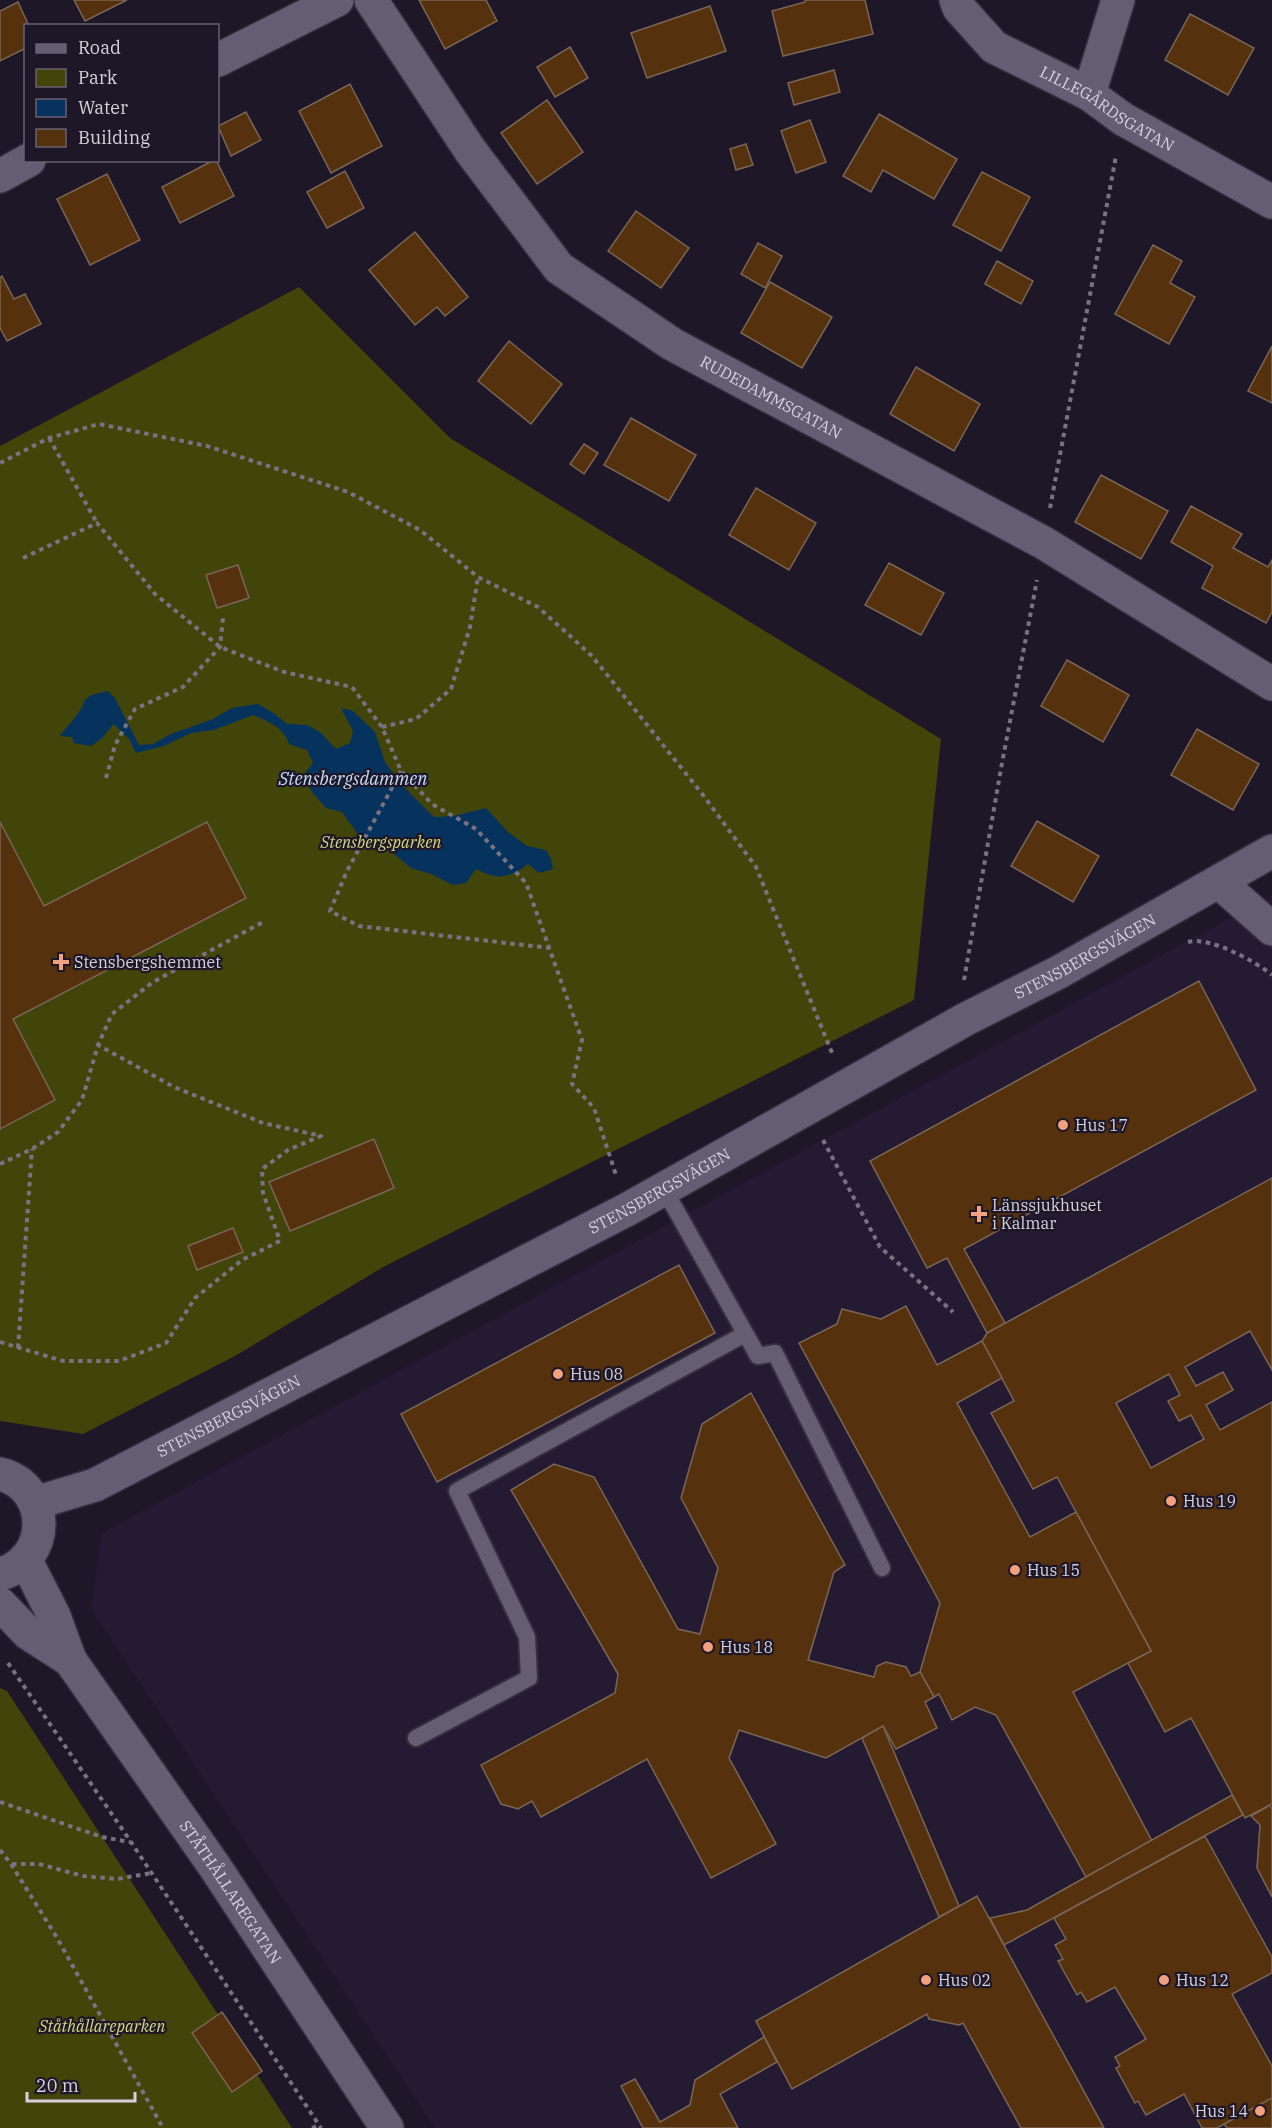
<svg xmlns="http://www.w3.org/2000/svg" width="1272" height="2128" font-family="'IBM Plex Serif',serif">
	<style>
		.built { fill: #241b33 }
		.green { fill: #41450a }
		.water { fill: #06335d }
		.building { fill: #56310e; stroke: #7a6656; stroke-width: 1.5; fill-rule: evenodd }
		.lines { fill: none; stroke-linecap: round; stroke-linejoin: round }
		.lane-casing { stroke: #35303e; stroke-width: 20 }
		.street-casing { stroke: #35303e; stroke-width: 36 }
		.path { stroke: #787381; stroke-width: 4; stroke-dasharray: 4.5 4.5; stroke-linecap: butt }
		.lane { stroke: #655e73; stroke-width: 16 }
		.street { stroke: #655e73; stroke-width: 33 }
		.poi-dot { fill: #f2a07f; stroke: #1d1728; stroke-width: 2 }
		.labels { text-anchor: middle; stroke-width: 4.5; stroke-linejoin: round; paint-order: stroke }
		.street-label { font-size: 16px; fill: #d5d1dd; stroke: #1d1728 }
		.park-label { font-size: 16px; font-style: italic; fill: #d2dc7e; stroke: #1d1728 }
		.poi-label { font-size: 16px; fill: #d5d1dd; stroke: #1d1728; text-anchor: start }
		.water-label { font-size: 18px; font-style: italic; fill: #c4dcf9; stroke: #1d1728 }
	</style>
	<rect width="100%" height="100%" fill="#1d1728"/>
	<!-- built -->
	<polygon class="built" points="1272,895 1272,2128 435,2128 91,1609 102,1533"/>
	<!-- green -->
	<g class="green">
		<polygon points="299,287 450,438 941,739 914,1000 385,1266 235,1356 83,1434 0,1421 0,446"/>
		<polygon points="0,1688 7,1691 292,2128 0,2128"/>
	</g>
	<!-- water -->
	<path class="water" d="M 108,691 L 115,698 L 139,745 L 153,744 L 171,734 L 213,719 L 232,708 L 258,704 L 275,714 L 287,724 L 307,725 L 320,732 L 336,749 L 350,743 L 353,731 L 341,708 L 353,711 L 375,732 L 385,762 L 401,784 L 434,817 L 454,816 L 486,808 L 508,832 L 527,846 L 546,850 L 551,859 L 553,869 L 539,873 L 528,864 C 508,879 498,880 476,869 L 466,883 L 453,885 L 431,874 L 411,868 L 393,853 L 357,833 L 342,812 L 326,808 L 312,792 L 302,777 L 313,763 L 307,750 L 289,744 C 284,727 268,721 253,715 L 214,730 L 191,733 L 164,746 L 136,753 L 129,739 L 114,724 L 102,738 L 91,746 L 74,743 L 72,737 L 60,736 C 67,726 83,711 84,701 L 91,695 Z"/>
	<!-- building -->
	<g class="building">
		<polygon points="74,0 127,0 85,21"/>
		<polygon points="419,0 486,0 497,21 445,49"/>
		<polygon points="805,0 865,0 873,34 783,56 772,11 805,2"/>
		<polygon points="18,2 29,26 26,26 26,48 0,61 0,11"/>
		<polygon points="710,6 726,51 647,78 631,33"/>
		<polygon points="1190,14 1254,48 1228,95 1165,60"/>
		<polygon points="570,47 588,78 555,97 537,67"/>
		<polygon points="834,70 840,92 794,105 788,83"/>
		<polygon points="350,84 382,146 331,173 299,111"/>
		<polygon points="547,100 583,152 537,184 501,133"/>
		<polygon points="246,112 261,140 231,156 218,126"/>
		<polygon points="879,114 957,159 934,199 883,170 871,192 843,176"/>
		<polygon points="810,120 826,162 796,173 781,131"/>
		<polygon points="746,144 753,165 736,170 730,149"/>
		<polygon points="214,160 216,160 234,196 180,223 162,187"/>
		<polygon points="345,171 364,208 327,228 307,192"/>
		<polygon points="982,172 1030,197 1001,251 953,225"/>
		<polygon points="107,174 140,240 90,265 57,199"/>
		<polygon points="636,211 689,248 661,288 608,251"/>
		<polygon points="415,232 468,297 445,316 437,307 415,325 369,270"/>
		<polygon points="758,243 782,256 765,288 741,274"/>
		<polygon points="1153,245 1182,261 1170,283 1195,297 1169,344 1115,314"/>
		<polygon points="997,261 1033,281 1021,304 985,284"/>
		<polygon points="2,276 14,299 25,294 41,324 7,341 0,328 0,278"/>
		<polygon points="770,282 832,317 802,368 741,333"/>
		<polygon points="509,341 562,384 531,424 478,381"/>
		<polygon points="1272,346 1272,403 1248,391"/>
		<polygon points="916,367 980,404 954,451 890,414"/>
		<polygon points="631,418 696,455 669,501 604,465"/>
		<polygon points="584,444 598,453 584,474 570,464"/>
		<polygon points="1101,475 1168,511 1141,559 1075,522"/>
		<polygon points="756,488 816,523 789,570 729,535"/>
		<polygon points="1191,506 1242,534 1233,548 1268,567 1272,560 1272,612 1266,623 1202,588 1213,566 1171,542"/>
		<polygon points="889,563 944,593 921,635 865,605"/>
		<polygon points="238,565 249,598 217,608 206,575"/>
		<polygon points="1067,660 1129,695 1103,742 1041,706"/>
		<polygon points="1197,729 1259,764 1233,810 1171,775"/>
		<polygon points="1037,821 1099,856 1073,902 1011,866"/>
		<polygon points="0,822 44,906 207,822 246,898 13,1019 55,1100 0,1129"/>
		<polygon points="1199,981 1256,1090 964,1249 1005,1323 987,1333 947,1258 927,1268 870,1161"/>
		<polygon points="374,1139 394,1188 290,1231 269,1182"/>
		<path d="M 1272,1178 L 1272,1370 L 1250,1331 L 1185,1367 L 1196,1386 L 1223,1372 L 1233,1390 L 1206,1405 L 1220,1430 L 1272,1402 L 1272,1804 L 1245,1818 L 1191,1718 L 1165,1732 L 1128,1663 L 1151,1651 L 1076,1512 L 1057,1477 L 1033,1489 L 991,1413 L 1014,1401 L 982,1341 L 987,1333 ZM 1169,1374 L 1180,1395 L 1168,1401 L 1179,1421 L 1191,1415 L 1204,1439 L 1151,1468 L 1116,1403 Z"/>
		<polygon points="233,1228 243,1252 197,1270 188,1246"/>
		<polygon points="679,1265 715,1333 437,1482 401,1414"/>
		<polygon points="906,1306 937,1365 982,1341 1002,1378 957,1403 1030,1537 1076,1512 1151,1651 1073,1692 1152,1841 1086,1877 996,1715 975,1707 952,1720 939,1694 934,1697 920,1672 940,1603 799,1343 837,1324 842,1309 881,1319"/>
		<polygon points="751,1393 845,1565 834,1572 808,1660 874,1677 877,1666 886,1662 906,1667 911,1676 920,1672 934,1697 925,1702 937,1728 896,1749 883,1726 826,1758 739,1730 729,1758 776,1844 711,1878 647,1759 541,1817 532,1801 518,1809 501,1804 481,1765 615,1693 618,1674 511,1490 554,1464 594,1477 678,1629 700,1634 718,1568 681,1498 702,1424"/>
		<polygon points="883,1726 959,1906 939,1917 862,1738"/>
		<polygon points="1232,1795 1243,1815 1004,1945 990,1918 1027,1910"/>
		<polygon points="1270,1805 1272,1809 1272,1897 1257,1868 1260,1825 1251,1816"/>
		<polygon points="1205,1836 1272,1957 1272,1973 1232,1994 1272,2066 1272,2098 1217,2128 1202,2128 1184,2094 1146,2115 1138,2101 1135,2103 1116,2068 1120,2066 1115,2057 1146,2039 1115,1987 1087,2002 1081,1992 1077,1995 1058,1961 1063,1959 1055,1945 1066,1939 1054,1918"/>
		<polygon points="977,1896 1104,2128 1021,2128 963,2023 959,2025 929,2019 927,2014 792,2089 756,2021"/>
		<polygon points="222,2012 262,2071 232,2092 192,2033"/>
		<polygon points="764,2037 777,2062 720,2094 738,2128 643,2128 621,2086 635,2079 660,2122 690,2105 695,2080"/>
		<polygon points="1272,2098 1272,2128 1227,2128 1224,2124"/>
	</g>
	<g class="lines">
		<defs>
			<g id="lane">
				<polyline points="664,1189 758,1356 775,1353 882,1568"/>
				<polyline points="416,1738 529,1678 527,1637 457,1491 745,1334"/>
			</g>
			<g id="street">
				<path id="s1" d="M 371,0 L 470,150 L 559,268 L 672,344 L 1044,543 L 1272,684"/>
				<path id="s2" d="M 956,0 L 959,8 L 994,47 L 1089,94 L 1123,119 L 1272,202"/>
				<polyline points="218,60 337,0"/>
				<polyline points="1089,94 1118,0"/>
				<polyline points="0,176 29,160"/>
				<polyline points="1219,882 1272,929"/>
				<path d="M 0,1474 C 52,1487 52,1560 0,1574"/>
				<path id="s3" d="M 35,1503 L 95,1485 L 628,1209 L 966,1019 L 1059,972 L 1272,851"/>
				<path id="s4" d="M 25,1559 L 54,1616 L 70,1660 L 215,1867 L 387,2128"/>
				<polyline points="0,1604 28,1633 70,1660"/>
			</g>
		</defs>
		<!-- lane casing -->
		<use href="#lane" class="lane-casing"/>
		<!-- street casing -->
		<use href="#street" class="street-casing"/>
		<!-- path -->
		<g class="path">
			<polyline points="49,438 97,523"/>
			<polyline points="0,463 49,438 99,424 207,446 348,492 420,530 478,577 538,607 592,656 703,795 756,867 832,1053"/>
			<polyline points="1050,508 1116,156"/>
			<polyline points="23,558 97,523 155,594 220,647 284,672 352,687 382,727 401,771 432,804 476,829 526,883 582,1040 572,1084 594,1108 616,1175"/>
			<polyline points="382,727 416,719 451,689 470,627 478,577"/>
			<polyline points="401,771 347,871 330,911 359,926 550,948"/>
			<polyline points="106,778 115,745 135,709 183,687 220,647 223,618"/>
			<path d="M 1188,942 C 1209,936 1255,961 1272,975"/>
			<polyline points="964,980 1002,763 1037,580"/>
			<polyline points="823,1140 880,1247 953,1312"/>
			<polyline points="0,1164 32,1149 58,1132 82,1100 98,1045 112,1014 153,982 263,922"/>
			<polyline points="0,1342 63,1361 119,1361 166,1343 195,1298 242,1260 280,1241 263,1193 262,1169 288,1150 321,1136 263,1123 174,1087 98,1045"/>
			<polyline points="18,1348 32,1149"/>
			<polyline points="8,1663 131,1842 321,2128"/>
			<polyline points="0,1802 102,1837 130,1842"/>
			<polyline points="0,1850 11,1864 56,1936 163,2128"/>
			<polyline points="12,1864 39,1864 83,1876 117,1879 152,1873"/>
			<polyline points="312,2128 319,2125"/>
		</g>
		<!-- lane -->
		<use href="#lane" class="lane"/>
		<!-- street -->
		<use href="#street" class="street"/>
	</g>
	<!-- markers -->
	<g class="poi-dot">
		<path d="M58 953h6v6h6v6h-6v6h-6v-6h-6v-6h6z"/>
		<circle cx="1063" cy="1125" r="6"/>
		<path d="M976 1205h6v6h6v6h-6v6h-6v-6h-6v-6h6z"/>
		<circle cx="558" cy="1374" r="6"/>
		<circle cx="1171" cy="1501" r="6"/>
		<circle cx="1015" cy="1570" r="6"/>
		<circle cx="708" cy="1647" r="6"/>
		<circle cx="926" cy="1980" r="6"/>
		<circle cx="1164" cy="1980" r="6"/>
		<circle cx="1260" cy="2111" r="6"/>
	</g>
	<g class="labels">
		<!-- street labels -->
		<g class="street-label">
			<text dy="6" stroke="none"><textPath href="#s2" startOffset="190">LILLEGÅRDSGATAN</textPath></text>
			<text dy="6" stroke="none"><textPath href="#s1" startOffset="576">RUDEDAMMSGATAN</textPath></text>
			<text dy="6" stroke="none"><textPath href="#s3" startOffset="1185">STENSBERGSVÄGEN</textPath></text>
			<text dy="6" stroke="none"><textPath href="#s3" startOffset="699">STENSBERGSVÄGEN</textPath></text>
			<text dy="6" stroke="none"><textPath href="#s3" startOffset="213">STENSBERGSVÄGEN</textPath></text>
			<text dy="6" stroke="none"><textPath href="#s4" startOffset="393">STÅTHÅLLAREGATAN</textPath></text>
		</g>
		<!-- park labels -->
		<g class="park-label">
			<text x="381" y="848">Stensbergsparken</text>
			<text x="102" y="2032">Ståthållareparken</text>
		</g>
		<!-- poi labels -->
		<g class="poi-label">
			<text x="74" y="968">Stensbergshemmet</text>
			<text x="1075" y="1131">Hus 17</text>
			<text x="992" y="1211">Länssjukhuset<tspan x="992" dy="18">i Kalmar</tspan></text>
			<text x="570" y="1380">Hus 08</text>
			<text x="1183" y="1507">Hus 19</text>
			<text x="1027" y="1576">Hus 15</text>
			<text x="720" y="1653">Hus 18</text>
			<text x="938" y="1986">Hus 02</text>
			<text x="1176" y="1986">Hus 12</text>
			<text x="1248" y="2117" text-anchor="end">Hus 14</text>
		</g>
		<!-- water labels -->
		<g class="water-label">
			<text x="353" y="785">Stensbergsdammen</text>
		</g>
	</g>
	<!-- legend -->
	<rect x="24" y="24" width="195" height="138" fill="#1d1728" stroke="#676170" stroke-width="1.5"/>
	<rect x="36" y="44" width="30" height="9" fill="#655e73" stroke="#676170" stroke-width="1.5"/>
	<text x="78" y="54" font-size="18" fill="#d5d1dd">Road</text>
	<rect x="36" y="69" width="30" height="18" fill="#41450a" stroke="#676170" stroke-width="1.5"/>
	<text x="78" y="84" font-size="18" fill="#d5d1dd">Park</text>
	<rect x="36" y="99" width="30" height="18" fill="#06335d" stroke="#676170" stroke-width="1.5"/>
	<text x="78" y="114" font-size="18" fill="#d5d1dd">Water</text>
	<rect x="36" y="129" width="30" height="18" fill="#56310e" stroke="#676170" stroke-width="1.5"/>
	<text x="78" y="144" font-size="18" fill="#d5d1dd">Building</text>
	<!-- scale -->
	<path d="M27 2092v9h108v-9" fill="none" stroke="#d5d1dd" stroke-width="3"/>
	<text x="36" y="2092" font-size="18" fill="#d5d1dd" stroke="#1d1728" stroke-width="4.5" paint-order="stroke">20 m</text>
</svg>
